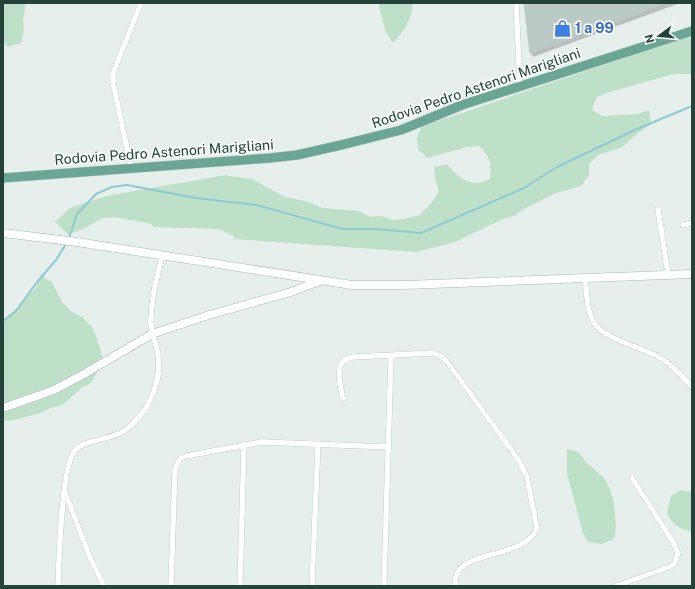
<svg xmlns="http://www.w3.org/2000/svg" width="695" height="589" font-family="'Public Sans',sans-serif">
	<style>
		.green { fill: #bfe0c8 }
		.shadow { fill: #0003 }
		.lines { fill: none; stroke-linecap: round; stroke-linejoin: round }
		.stream { stroke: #8ec9d4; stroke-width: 2 }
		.building { fill: #bbcac4; stroke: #b8c9c2 }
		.street-casing { stroke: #a8b8b2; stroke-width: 6 }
		.secondary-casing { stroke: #a4bbb3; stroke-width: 9 }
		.primary-casing { stroke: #c2cac8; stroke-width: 10 }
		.street { stroke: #fff; stroke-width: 5.5 }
		.secondary { stroke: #fff; stroke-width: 8 }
		.primary { stroke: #6aa596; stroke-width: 9 }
		.labels { text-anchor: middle; stroke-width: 3.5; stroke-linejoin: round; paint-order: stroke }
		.shop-label { font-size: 14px; font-weight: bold; fill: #366cbe; stroke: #f7fbf9; text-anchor: start }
		.street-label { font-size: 14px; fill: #24423a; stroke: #f7fbf9 }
	</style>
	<rect width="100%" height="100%" fill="#e6efeb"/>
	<!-- green -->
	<g class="green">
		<polygon points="3,3 26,3 23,20 24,31 21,43 8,47 3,42"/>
		<path d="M 378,3 L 413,3 C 411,20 405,31 393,43 L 386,32 Z"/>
		<path d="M 692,35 L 692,74 L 674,74 L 606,93 L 596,98 L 592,110 L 603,116 L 637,114 L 649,110 L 651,124 L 632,138 L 623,147 L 598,155 L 589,164 L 589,175 L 581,186 L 556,193 L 524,209 L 514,216 L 501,220 L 455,242 L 416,252 L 234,239 L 234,236 L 218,229 L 153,227 L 152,224 L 114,217 L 103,218 L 81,230 L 68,234 L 55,222 L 70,208 L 106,196 L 226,175 L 229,176 L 252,179 L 285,197 L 309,202 L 322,208 L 359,211 L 370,217 L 381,216 L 394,220 L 405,219 L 420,215 L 432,202 L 439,191 L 435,179 L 434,167 L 447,164 C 454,173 464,183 477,183 C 481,183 486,180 490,179 C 492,163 490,157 479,146 L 467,147 L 427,158 L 418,149 L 417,138 L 422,125 L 450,117 Z"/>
		<polygon points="41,276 52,282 62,302 71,311 82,317 91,326 96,336 104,361 91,383 81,388 63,405 50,408 40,413 15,420 3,421 3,320 18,307 26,296 35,289"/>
		<polygon points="567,449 579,452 586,462 605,479 611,492 614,504 616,527 614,539 602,544 588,542 583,533 567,474"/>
		<path d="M 681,490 L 692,492 L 692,532 C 678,528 673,525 667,513 L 671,496 Z"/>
	</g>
	<!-- shadow -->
	<polygon class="shadow" points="525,3 680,3 533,57 531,53"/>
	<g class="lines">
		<!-- stream -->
		<g class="stream">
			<polyline points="69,238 77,214 96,194 112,187 127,185 196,198 257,205 342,229 376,229 421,233 524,188 557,167 637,129 692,106"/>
			<polyline points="3,321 16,311 37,282 56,260 66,244"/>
		</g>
	</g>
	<!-- building -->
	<polygon class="building" points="524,3 663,3 664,4 530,53"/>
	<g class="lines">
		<defs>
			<g id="street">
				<polyline points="516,3 520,87"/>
				<polyline points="131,168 113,82 113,73 141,3"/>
				<polyline points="658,209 668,274"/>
				<polyline points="683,225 692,223"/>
				<path d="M 585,278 C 587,292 586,310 594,323 C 605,340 642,347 661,358 C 672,365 683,377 692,387"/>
				<path d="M 343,398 C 340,388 336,368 344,360 C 346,359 350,358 353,357 L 434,353 L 442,357 L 448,363 L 518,459 L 527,477 L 537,528 C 526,558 466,550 457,574 C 455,577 455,582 455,586"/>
				<polyline points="65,492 89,555 104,586"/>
				<path d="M 58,586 C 59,563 61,462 76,449 C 81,444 91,442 98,440 C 106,437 117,436 124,431 C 136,423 145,411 151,398 C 159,381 161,363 156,345 C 154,338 151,332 151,325 C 150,302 157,278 162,256"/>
				<polyline points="171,586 175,469 180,459 186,456 262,442 388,447"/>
				<polyline points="240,586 244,445"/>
				<polyline points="312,586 318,444"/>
				<polyline points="384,586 391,356"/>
				<polyline points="616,586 669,567 675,563 678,553 673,542 632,478"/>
			</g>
			<g id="secondary">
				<polyline points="3,233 77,242 352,285 405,285 692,274"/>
				<polyline points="3,408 54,390 84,374 152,334 209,315 291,292 320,281"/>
			</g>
			<polyline id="primary" points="3,178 270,158 297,155 341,145 401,130 462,105 692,31"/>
		</defs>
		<!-- street casing -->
		<use href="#street" class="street-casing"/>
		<!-- secondary casing -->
		<use href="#secondary" class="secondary-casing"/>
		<!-- primary casing -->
		<use href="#primary" class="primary-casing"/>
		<!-- street -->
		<use href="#street" class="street"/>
		<!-- secondary -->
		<use href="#secondary" class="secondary"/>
		<!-- primary -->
		<use href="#primary" class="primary"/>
	</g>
	<!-- icons -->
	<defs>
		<symbol id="shop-bare" viewBox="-9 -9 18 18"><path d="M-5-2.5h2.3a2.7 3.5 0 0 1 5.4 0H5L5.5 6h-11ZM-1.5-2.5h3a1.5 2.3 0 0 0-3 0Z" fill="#3f7fe0" stroke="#f7fbf9" stroke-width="2.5" paint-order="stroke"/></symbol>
	</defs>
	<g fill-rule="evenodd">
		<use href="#shop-bare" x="550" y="16" width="25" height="25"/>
	</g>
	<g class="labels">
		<!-- shop labels -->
		<g class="shop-label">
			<text x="575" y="33">1 a 99</text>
		</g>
		<!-- street labels -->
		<g class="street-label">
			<text transform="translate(476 88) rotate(-19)" y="5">Rodovia Pedro Astenori Marigliani</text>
			<text transform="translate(164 152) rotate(-4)" y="5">Rodovia Pedro Astenori Marigliani</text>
		</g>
	</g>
	<!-- border -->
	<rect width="695" height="589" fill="none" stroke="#24423a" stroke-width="8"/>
	<!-- north arrow -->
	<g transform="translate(659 36) rotate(254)" stroke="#f7fbf9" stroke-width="3" paint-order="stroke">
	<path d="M0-3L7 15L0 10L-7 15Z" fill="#24423a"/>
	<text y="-6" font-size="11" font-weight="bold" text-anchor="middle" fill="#24423a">N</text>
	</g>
</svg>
